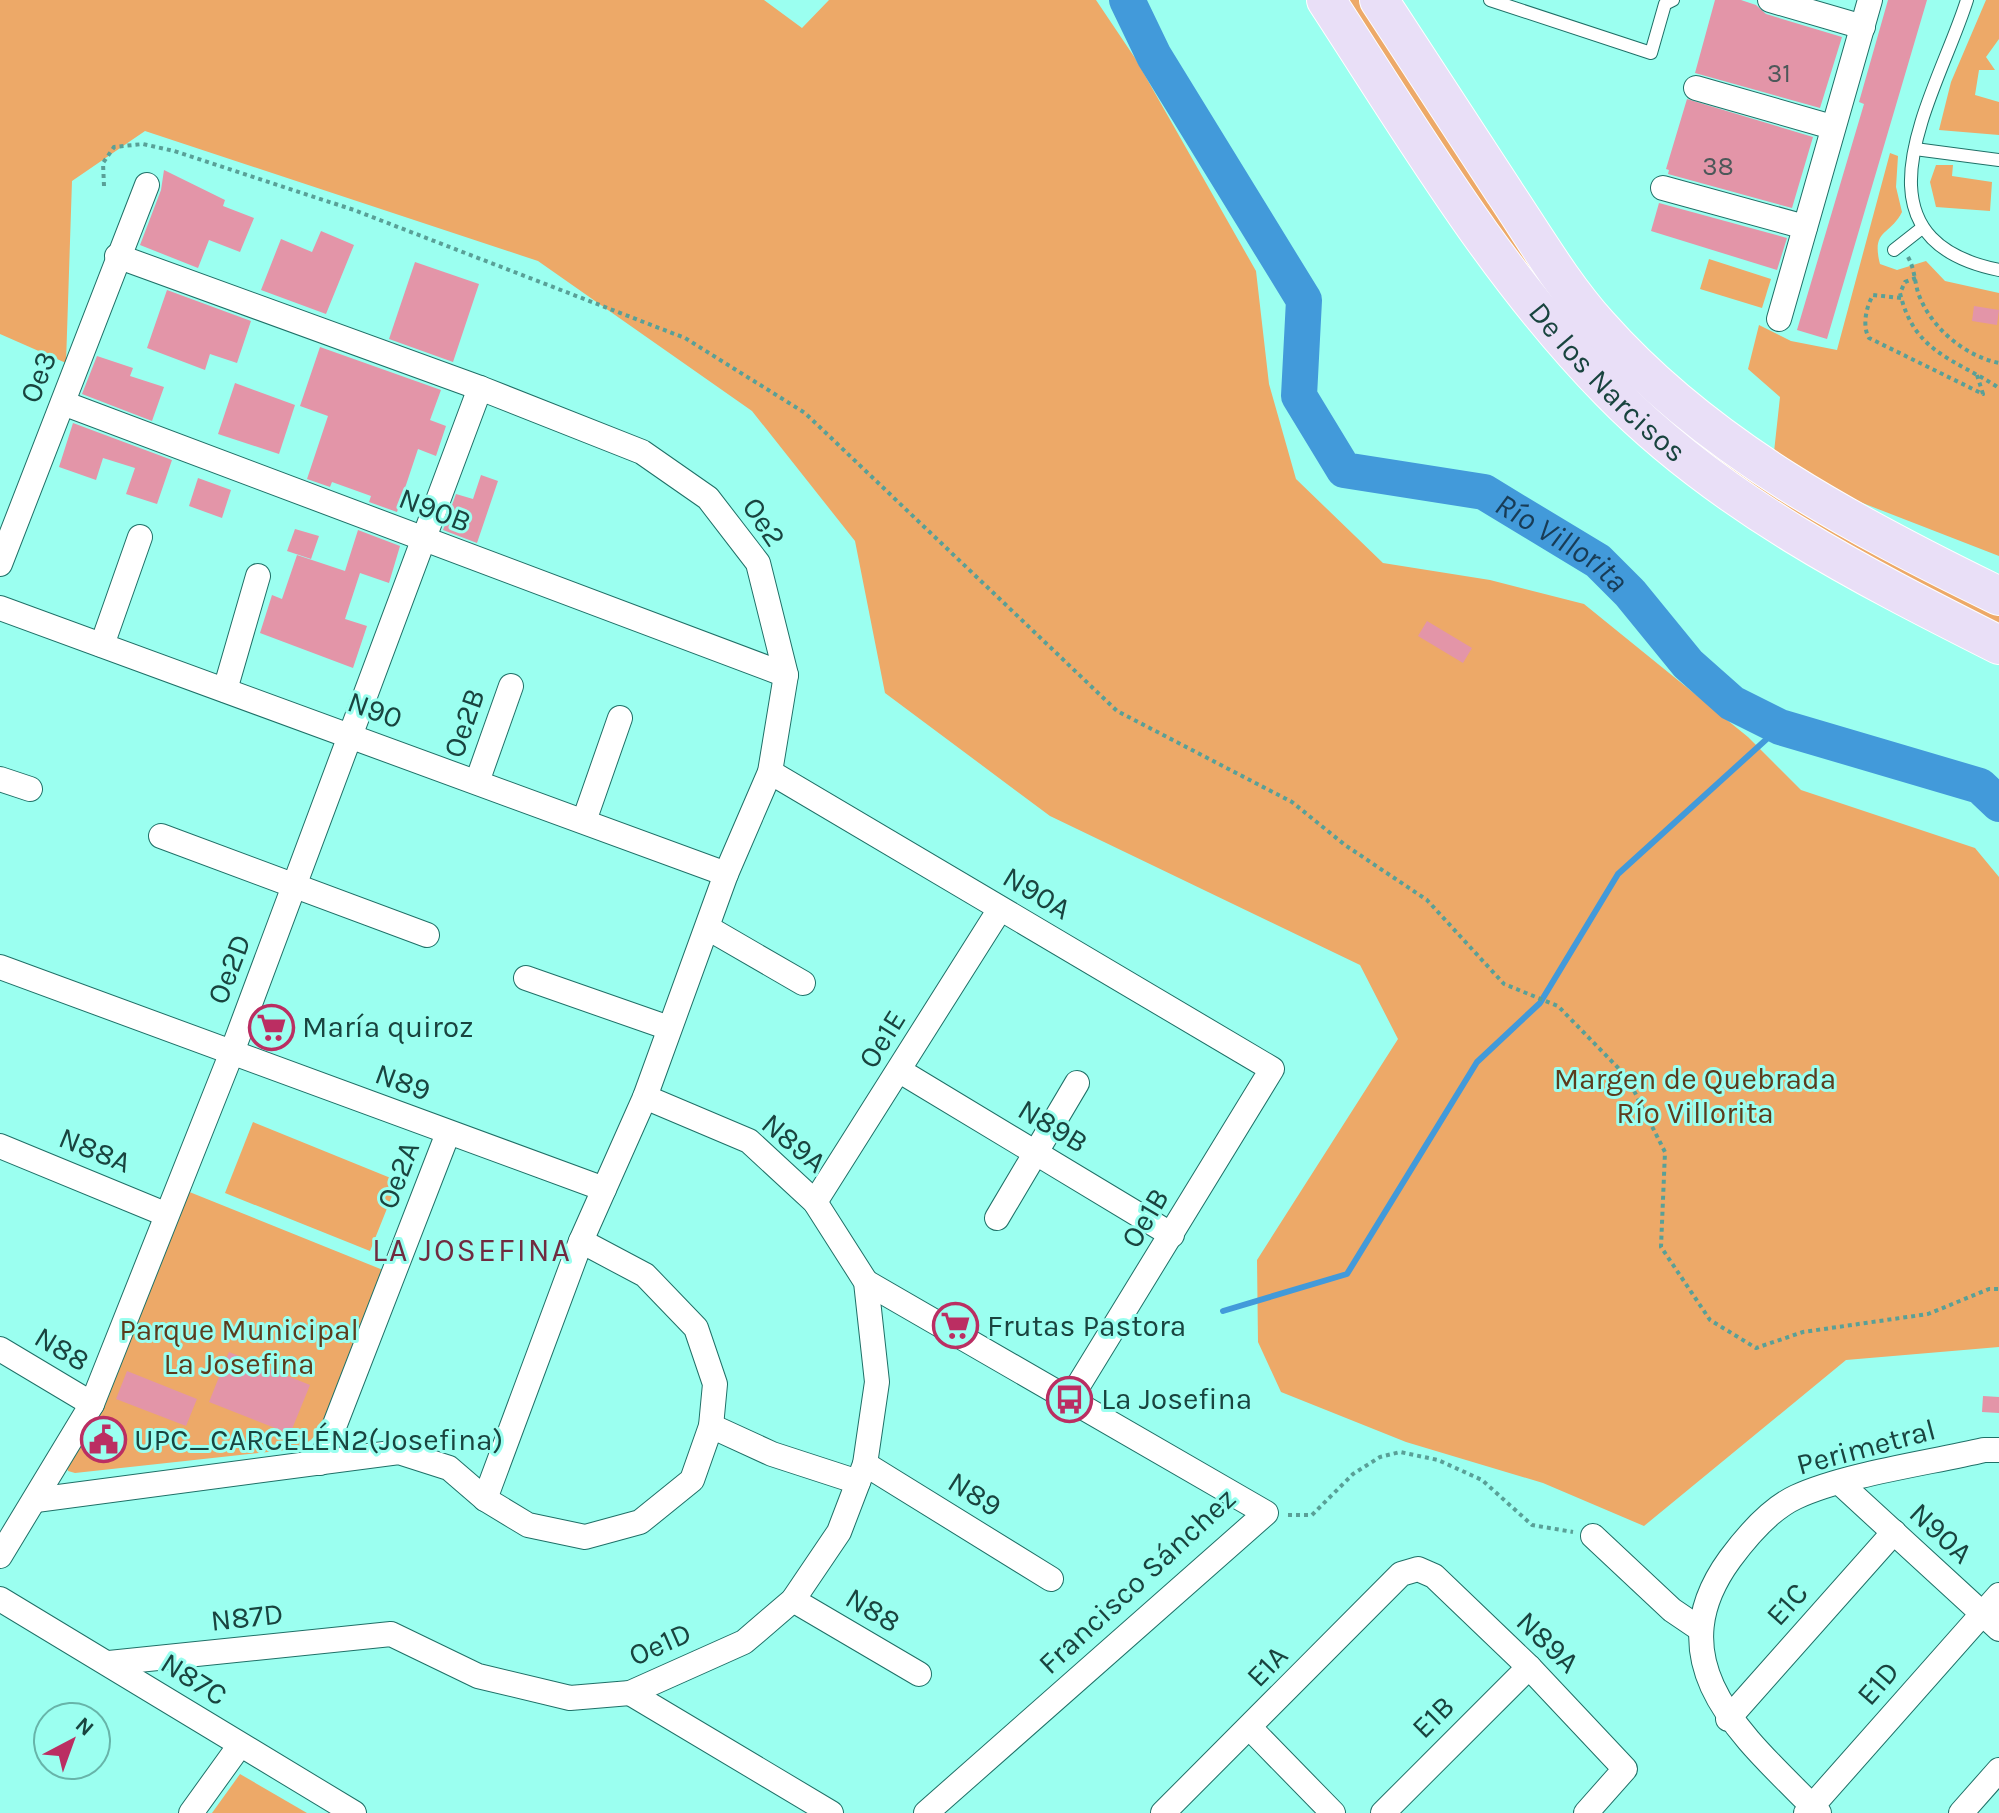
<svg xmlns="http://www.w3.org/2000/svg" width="1999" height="1813" font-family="Karla,sans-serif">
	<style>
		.green { fill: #eda968 }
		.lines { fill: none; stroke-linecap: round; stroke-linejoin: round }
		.stream { stroke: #429ada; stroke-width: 6 }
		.river { stroke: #429ada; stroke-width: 36 }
		.building { fill: #e395a8 }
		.service-casing { stroke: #1f7067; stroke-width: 14 }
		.minor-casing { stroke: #1f7067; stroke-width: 26 }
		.primary-casing { stroke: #fff; stroke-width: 40 }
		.path { stroke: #59a097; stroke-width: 4; stroke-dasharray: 4 4; stroke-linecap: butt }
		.service { stroke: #fff; stroke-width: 12 }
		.minor { stroke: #fff; stroke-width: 24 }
		.primary { stroke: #e9dff7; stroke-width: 38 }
		.labels { text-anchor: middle; stroke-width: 6; stroke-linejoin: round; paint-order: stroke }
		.number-label { font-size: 26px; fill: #4c5859 }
		.street-label { font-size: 30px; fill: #19443f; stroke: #9bfff0 }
		.poi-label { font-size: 30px; fill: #19443f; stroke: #9bfff0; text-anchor: start }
		.park-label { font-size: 30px; fill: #5b3c1d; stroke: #9bfff0 }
		.water-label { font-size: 32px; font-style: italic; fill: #183c56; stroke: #9bfff0 }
		.neighbourhood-label { font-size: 32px; letter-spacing: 2px; fill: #702b40; stroke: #9bfff0 }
	</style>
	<rect width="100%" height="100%" fill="#9bfff0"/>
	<!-- green -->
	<g class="green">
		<polygon points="0,0 764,0 802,28 829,0 1096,0 1135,58 1256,271 1269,384 1296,479 1383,563 1490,580 1584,604 1748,737 1801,790 1975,848 1999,877 1999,1347 1846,1360 1644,1526 1543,1483 1406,1442 1281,1392 1258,1342 1257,1260 1398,1039 1360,965 1050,816 885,693 855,541 752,411 538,261 145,131 72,181 66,363 0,334"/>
		<polygon points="1341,0 1361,0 1570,314 1999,604 1999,626 1867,560 1726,470 1660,415 1549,305"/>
		<polygon points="1986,0 1999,0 1999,39 1986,57 1995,70 1979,70 1975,95 1999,102 1999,135 1939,130 1951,82"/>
		<path d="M 1890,153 L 1898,156 L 1896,187 L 1902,212 C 1890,236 1871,229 1880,264 L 1897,270 L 1926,261 L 1945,281 L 1999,293 L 1999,556 L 1847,497 L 1774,452 L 1780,397 L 1748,369 L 1759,325 L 1791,341 L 1837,350 Z"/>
		<polygon points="1936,165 1953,165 1952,176 1992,182 1990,211 1936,207 1930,182"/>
		<polygon points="1709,259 1771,279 1762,308 1700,289"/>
		<polygon points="253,1122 398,1181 370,1251 225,1193"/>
		<polygon points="187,1191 383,1270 327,1421 311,1440 296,1449 75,1473 68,1471 66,1466"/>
		<polygon points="240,1774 307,1813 212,1813"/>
	</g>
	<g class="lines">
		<!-- stream -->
		<polyline class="stream" points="1223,1311 1347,1274 1477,1062 1540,1003 1618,874 1780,727"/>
		<!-- river -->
		<path class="river" id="s1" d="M 1127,0 L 1154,56 L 1304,300 L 1299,396 L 1344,470 L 1484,492 L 1598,561 L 1630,593 L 1688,664 L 1732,703 L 1780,727 L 1980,786 L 1999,804"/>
	</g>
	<!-- building -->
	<g class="building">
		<polygon points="1715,0 1741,0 1756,5 1766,14 1842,37 1820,108 1695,73"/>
		<polygon points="1888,0 1927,0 1827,339 1797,330 1864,104 1859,102"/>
		<polygon points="1687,99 1813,137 1792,208 1668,174 1669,170 1666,169"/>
		<polygon points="164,170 225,200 223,206 254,218 240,252 209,240 198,268 140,245 161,190"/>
		<polygon points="1659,203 1787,238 1777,270 1651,231"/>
		<polygon points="321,231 354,245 326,314 261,290 281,239 312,252"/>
		<polygon points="415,262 479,284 453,362 389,339"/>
		<polygon points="167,290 251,321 237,363 210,354 205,370 147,348"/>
		<polygon points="1974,306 1999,310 1997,325 1972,321"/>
		<polygon points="320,347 441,390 430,420 446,426 436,456 418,449 397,512 369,502 371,496 332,482 330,487 307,479 328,416 300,406"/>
		<polygon points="97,356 133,368 130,376 164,387 152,421 82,394"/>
		<polygon points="235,383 295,405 279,454 218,434"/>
		<polygon points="73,423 172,460 157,504 126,494 135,468 103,458 96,480 59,467"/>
		<polygon points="481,475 498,481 477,543 443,530 456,494 473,499"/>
		<polygon points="198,478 231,490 222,518 189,506"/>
		<polygon points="295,529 319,536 311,559 287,551"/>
		<polygon points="358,530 400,546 389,583 360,573 345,619 367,626 353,668 260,633 272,595 282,599 297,555 345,571"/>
		<polygon points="1427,621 1472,648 1463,663 1418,636"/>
		<polygon points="229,1352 310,1385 290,1434 209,1402"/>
		<polygon points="127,1371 197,1399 186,1426 116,1399"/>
		<polygon points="1983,1396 1999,1397 1999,1413 1982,1412"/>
		<polygon points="100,1424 121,1434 108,1462 87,1452"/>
	</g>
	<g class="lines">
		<defs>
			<g id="service">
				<polyline points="1490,0 1651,53 1665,4 1673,0"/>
				<path d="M 1967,0 C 1938,93 1841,238 1999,270"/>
				<polyline points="1915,149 1999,160"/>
				<polyline points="1894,250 1922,228"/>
			</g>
			<g id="minor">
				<polyline points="1770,0 1863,27"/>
				<polyline points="1696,88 1832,127"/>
				<polyline points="1663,188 1805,227"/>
				<polyline points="117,256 480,388 642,452 708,498 758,563 786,675 770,772 726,874 645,1097 581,1241 485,1499"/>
				<polyline points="1779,319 1870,0"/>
				<polyline points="63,403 786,675"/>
				<polyline points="0,564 147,185"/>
				<polyline points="0,608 726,874"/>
				<polyline points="102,645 140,537"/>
				<polyline points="225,690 258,576"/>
				<polyline points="770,772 1272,1069 1070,1399"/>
				<polyline points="0,779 30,789"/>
				<polyline points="477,782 511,686"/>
				<polyline points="584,821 620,718"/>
				<polyline points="161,836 427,935"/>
				<polyline points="708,928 803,983"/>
				<polyline points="0,967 604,1189"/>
				<polyline points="526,978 669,1028"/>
				<polyline points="900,1071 1172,1235"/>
				<polyline points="0,1146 165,1214"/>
				<polyline points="815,1202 1000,909"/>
				<polyline points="997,1218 1077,1083"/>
				<polyline points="866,1282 1266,1513 926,1813"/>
				<polyline points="0,1349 92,1404"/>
				<polyline points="711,1426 772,1454 858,1482"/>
				<polyline points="320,1463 448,1133"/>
				<polyline points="865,1464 1051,1579"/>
				<polyline points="1840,1483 1999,1629"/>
				<polyline points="36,1500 399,1452 449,1468 485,1499 528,1525 585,1537 640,1522 692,1480 711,1426 715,1384 696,1328 645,1275 581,1241"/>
				<polyline points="1593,1536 1672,1610 1700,1629"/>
				<polyline points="0,1556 92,1404 232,1052 480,388"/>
				<polyline points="0,1599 354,1813"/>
				<polyline points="793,1600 919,1674"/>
				<polyline points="109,1663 391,1634 478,1676 570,1698 630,1693 744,1642 793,1600 839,1532 865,1464 877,1382 866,1282 815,1202 749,1141 645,1097"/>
				<polyline points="630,1693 831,1813"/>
				<polyline points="1728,1719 1894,1532"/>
				<polyline points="1250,1728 1333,1813"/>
				<polyline points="191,1813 240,1745"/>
				<polyline points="1163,1813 1401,1574 1418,1569 1434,1576 1529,1667 1625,1769 1586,1813"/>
				<polyline points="1383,1813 1529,1667"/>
				<polyline points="1806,1813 1999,1595"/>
				<path d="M 1819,1813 C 1749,1741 1652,1666 1730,1559 C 1747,1536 1770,1509 1796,1497 C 1846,1474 1929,1463 1984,1450 L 1999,1450"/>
				<polyline points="1961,1813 1999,1770"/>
			</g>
			<g id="primary">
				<path id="s2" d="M 1326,0 C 1414,135 1497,276 1610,391 C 1719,503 1862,576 1999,645"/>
				<path d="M 1379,0 C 1421,65 1463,129 1505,193 C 1535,238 1563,286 1599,326 C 1707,448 1855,526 1999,596"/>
			</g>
		</defs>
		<!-- service casing -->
		<use href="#service" class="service-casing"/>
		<!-- minor casing -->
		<use href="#minor" class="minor-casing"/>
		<!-- primary casing -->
		<use href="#primary" class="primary-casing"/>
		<!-- path -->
		<g class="path">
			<polyline points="104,186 103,163 114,147 143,144 174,151 354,210 685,338 805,413 1117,711 1292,802 1345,845 1427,900 1504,984 1558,1006 1627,1077 1665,1152 1661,1247 1710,1320 1756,1348 1803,1332 1928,1314 1989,1289 1999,1289"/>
			<path d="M 1908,257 C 1916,271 1914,286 1921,300 C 1935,331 1966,356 1999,363"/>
			<path d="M 1916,278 L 1905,282 L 1900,293 C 1914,353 1955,359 1999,388"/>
			<path d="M 1901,298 L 1873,295 C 1866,307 1862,326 1869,338 L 1983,394 L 1977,375"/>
			<polyline points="1288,1515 1312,1515 1353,1474 1380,1457 1400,1452 1438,1460 1482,1480 1532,1525 1573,1532"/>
		</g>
		<!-- service -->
		<use href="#service" class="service"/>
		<!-- minor -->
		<use href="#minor" class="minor"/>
		<!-- primary -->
		<use href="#primary" class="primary"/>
	</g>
	<!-- icons -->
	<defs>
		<symbol id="supermarket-ring" viewBox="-11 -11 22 22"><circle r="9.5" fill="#9bfff0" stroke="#bb2e62" stroke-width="1.5"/><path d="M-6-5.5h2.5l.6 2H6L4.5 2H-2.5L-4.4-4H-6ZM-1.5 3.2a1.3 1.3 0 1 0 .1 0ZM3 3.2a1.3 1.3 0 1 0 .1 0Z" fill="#bb2e62"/></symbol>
		<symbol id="bus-ring" viewBox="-11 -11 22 22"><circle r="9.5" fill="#9bfff0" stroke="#bb2e62" stroke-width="1.5"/><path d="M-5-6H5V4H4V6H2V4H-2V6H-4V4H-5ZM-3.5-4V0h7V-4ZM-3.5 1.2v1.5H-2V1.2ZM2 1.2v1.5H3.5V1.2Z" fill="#bb2e62"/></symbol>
		<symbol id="civic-ring" viewBox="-11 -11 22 22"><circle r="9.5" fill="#9bfff0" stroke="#bb2e62" stroke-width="1.5"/><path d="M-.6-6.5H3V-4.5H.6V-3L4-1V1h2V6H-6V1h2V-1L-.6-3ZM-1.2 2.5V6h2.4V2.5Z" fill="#bb2e62"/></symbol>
	</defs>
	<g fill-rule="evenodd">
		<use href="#supermarket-ring" x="246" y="1002" width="51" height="51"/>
		<use href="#supermarket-ring" x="930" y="1300" width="51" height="51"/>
		<use href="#bus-ring" x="1044" y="1374" width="51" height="51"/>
		<use href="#civic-ring" x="78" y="1414" width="51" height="51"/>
	</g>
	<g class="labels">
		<!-- number labels -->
		<g class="number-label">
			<text x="1779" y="82">31</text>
			<text x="1718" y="175">38</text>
		</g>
		<!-- street labels -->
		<g class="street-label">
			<text transform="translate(38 377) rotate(-69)" y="10">Oe3</text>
			<text dy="10" stroke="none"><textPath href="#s2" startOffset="476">De los Narcisos</textPath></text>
			<text transform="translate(435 510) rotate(21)" y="10">N90B</text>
			<text transform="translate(764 522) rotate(56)" y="10">Oe2</text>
			<text transform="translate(375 710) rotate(20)" y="10">N90</text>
			<text transform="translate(464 723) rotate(-71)" y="10">Oe2B</text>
			<text transform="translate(1037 893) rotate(31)" y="10">N90A</text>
			<text transform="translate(229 969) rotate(-69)" y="10">Oe2D</text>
			<text transform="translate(882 1039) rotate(-58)" y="10">Oe1E</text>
			<text transform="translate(403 1082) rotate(20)" y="10">N89</text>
			<text transform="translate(1053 1126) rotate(31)" y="10">N89B</text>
			<text transform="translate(794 1143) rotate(40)" y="10">N89A</text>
			<text transform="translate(95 1150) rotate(22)" y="10">N88A</text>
			<text transform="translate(398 1175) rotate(-69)" y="10">Oe2A</text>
			<text transform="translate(1145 1218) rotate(-59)" y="10">Oe1B</text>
			<text transform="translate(62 1349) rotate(31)" y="10">N88</text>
			<text transform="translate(1866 1447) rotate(-15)" y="10">Perimetral</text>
			<text transform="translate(975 1494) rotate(32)" y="10">N89</text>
			<text transform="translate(1941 1533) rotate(43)" y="10">N90A</text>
			<text transform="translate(1137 1581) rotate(-43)" y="10">Francisco Sánchez</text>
			<text transform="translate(1787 1604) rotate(-48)" y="10">E1C</text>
			<text transform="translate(873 1610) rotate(31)" y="10">N88</text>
			<text transform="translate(247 1617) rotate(-6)" y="10">N87D</text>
			<text transform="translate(1548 1642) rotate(44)" y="10">N89A</text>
			<text transform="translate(660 1644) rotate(-24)" y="10">Oe1D</text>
			<text transform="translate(1267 1666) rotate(-46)" y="10">E1A</text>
			<text transform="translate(194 1679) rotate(32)" y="10">N87C</text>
			<text transform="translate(1878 1683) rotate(-49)" y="10">E1D</text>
			<text transform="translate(1433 1717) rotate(-45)" y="10">E1B</text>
		</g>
		<!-- poi labels -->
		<g class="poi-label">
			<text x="302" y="1037">María quiroz</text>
			<text x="987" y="1336">Frutas Pastora</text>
			<text x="1101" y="1409">La Josefina</text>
			<text x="134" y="1450">UPC_CARCELÉN2(Josefina)</text>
		</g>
		<!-- park labels -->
		<g class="park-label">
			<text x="1695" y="1089">Margen de Quebrada<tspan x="1695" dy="34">Río Villorita</tspan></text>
			<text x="239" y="1340">Parque Municipal<tspan x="239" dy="34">La Josefina</tspan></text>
		</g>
		<!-- water labels -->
		<g class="water-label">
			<text dy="11" stroke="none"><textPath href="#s1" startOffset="766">Río Villorita</textPath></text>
		</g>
		<!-- neighbourhood labels -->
		<g class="neighbourhood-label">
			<text x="472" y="1261">LA JOSEFINA</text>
		</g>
	</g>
	<!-- north arrow -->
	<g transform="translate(72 1741) rotate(41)"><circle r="38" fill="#9bfff0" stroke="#67b4a9" stroke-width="2"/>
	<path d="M0-6L14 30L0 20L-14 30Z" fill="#bb2e62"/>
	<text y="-12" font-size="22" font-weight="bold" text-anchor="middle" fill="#19443f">N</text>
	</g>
</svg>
